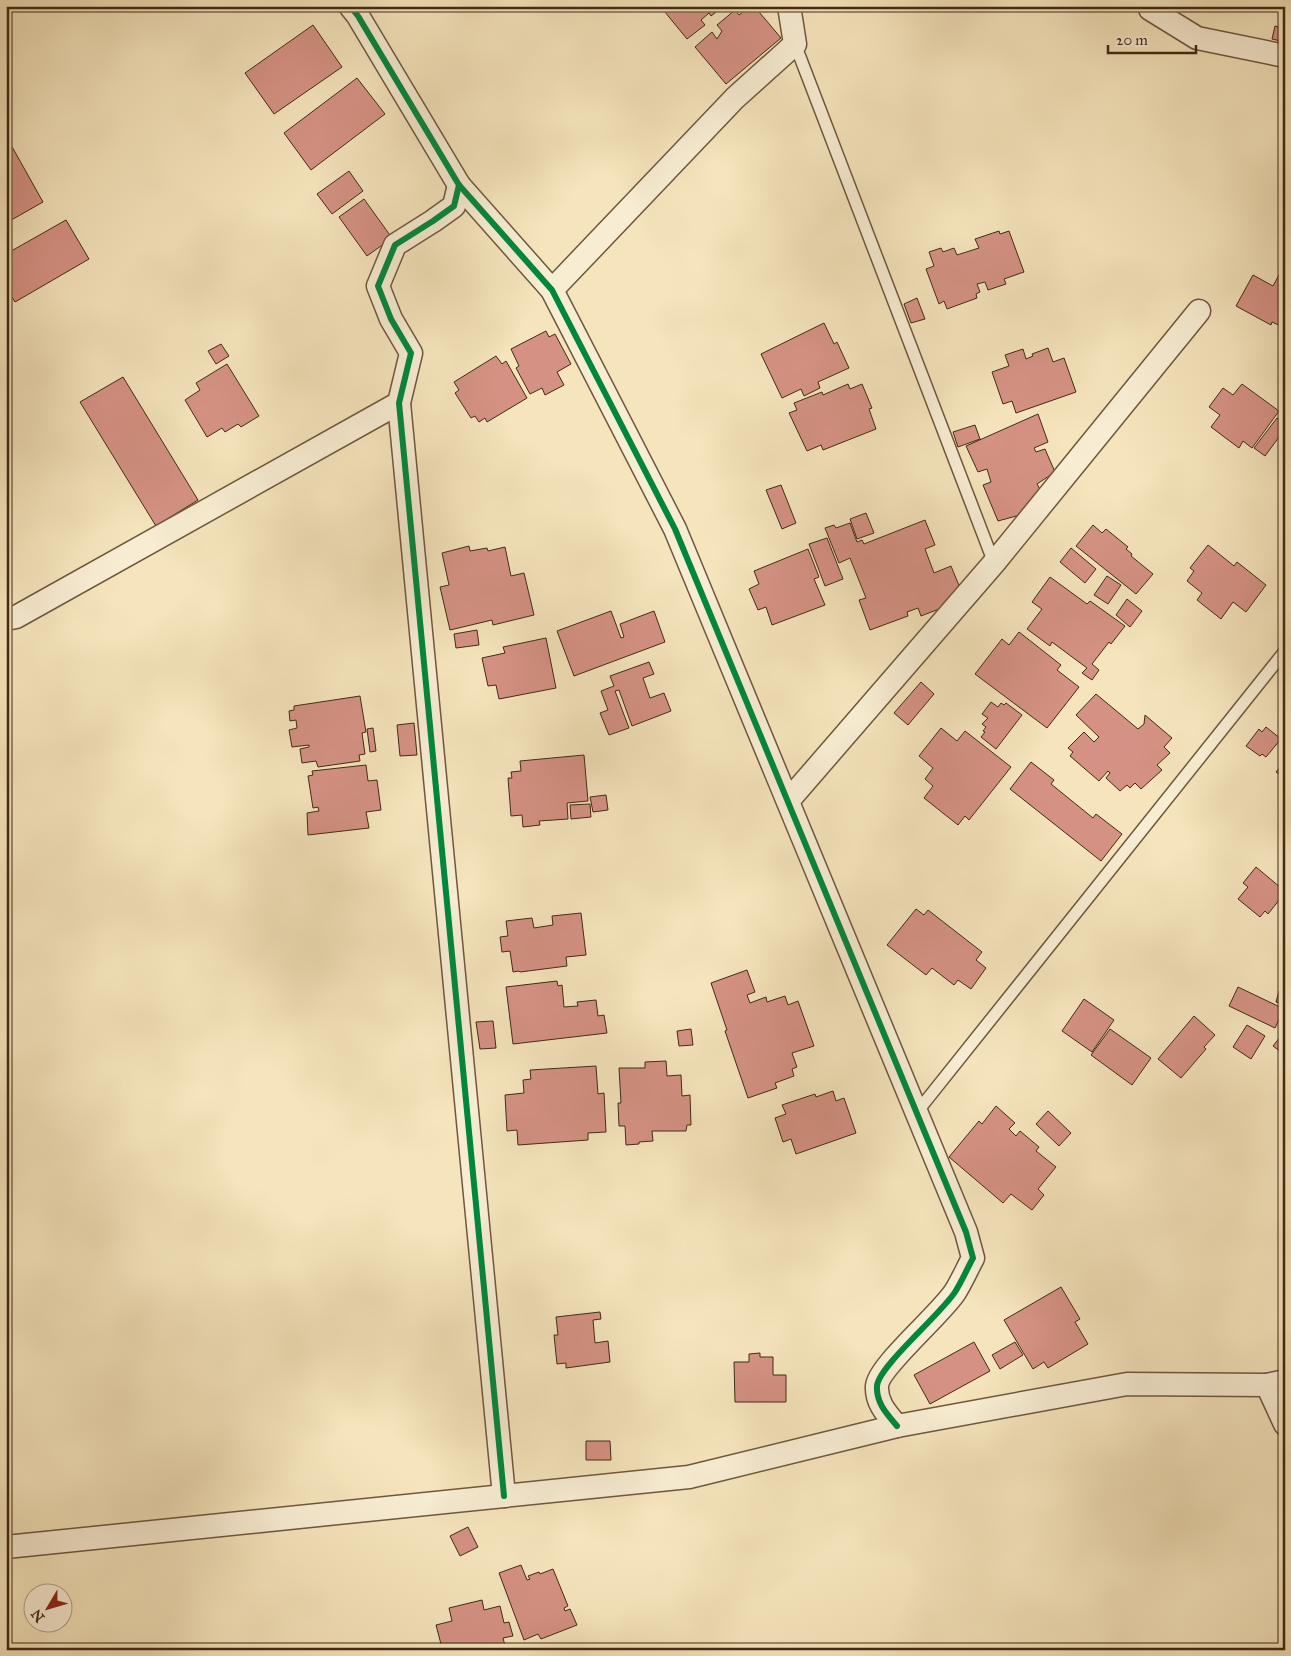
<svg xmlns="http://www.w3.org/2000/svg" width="1291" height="1656" font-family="'IM FELL Great Primer',serif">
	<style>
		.building { fill: #d59284; stroke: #412a12 }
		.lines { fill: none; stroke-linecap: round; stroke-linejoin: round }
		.lane-casing { stroke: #6e583c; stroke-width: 14 }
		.street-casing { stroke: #6e583c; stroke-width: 25 }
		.lane { stroke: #f8edd3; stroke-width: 11 }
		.street { stroke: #f8edd3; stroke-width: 22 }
		.cycleway-casing { stroke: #f8edd3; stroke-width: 9 }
		.cycleway { stroke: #00873e; stroke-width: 6 }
	</style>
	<rect width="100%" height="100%" fill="#f5e4bc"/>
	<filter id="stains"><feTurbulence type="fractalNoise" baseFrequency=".004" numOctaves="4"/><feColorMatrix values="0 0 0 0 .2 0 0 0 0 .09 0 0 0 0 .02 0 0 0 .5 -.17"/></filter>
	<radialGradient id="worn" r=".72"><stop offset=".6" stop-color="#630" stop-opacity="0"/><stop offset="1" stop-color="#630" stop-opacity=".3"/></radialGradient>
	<!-- building -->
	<g class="building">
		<polygon points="660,6 724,6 711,16 709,13 701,20 705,25 687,39"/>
		<polygon points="750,6 754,6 781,38 726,84 695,47 712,32 717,39 722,31 717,25 735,10 739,15"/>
		<polygon points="1283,6 1285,6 1285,18 1280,16"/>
		<polygon points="313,25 342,67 274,114 245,73"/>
		<polygon points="1275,26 1285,29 1285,42 1272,39"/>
		<polygon points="357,78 385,114 311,170 284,133"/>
		<polygon points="6,136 43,202 6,223"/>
		<polygon points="349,171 363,191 332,214 317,194"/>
		<polygon points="364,199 392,238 367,256 339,217"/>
		<polygon points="66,220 89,259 15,302 6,287 6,254"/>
		<polygon points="999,231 1000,234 1009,231 1024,272 1004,279 1006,284 988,290 985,282 977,284 980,292 976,294 977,298 947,309 944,301 939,304 926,269 934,266 929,252 941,248 943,252 954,248 957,255 979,248 975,239"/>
		<polygon points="1285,264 1285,328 1272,322 1271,325 1236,306 1253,275 1273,286"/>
		<polygon points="917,298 925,319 911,323 904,304"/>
		<polygon points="824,323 834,344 837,342 849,368 818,382 820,388 804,396 801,389 782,398 761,354"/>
		<polygon points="546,331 549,337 555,334 571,364 557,372 564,385 545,395 542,388 530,394 516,368 519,366 511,349"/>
		<polygon points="221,344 229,356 216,364 208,351"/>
		<polygon points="1048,348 1053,362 1064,358 1076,392 1016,413 1012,401 1003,404 992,372 1009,366 1005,355 1023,349 1026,359 1033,356 1032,354"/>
		<polygon points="496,356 502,364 506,361 527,398 487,422 485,418 479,422 475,416 471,418 455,393 459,390 454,382"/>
		<polygon points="227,364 259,416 241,427 238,424 225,432 222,428 207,437 185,400 200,390 196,383"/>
		<polygon points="123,377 198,500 156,526 80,402"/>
		<polygon points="848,384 850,389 862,384 872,408 869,409 876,429 823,450 821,445 807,451 789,413 797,410 794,403 822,392 823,395"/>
		<polygon points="1242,384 1279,411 1252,448 1243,441 1239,448 1211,427 1220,415 1209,407 1223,388 1233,395"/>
		<polygon points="1038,414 1048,442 1034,448 1036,452 1045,449 1055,472 1037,484 1041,491 1020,515 998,521 983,485 991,482 987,469 978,472 966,446"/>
		<polygon points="1277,418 1285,424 1285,429 1265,456 1254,448"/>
		<polygon points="975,425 980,439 958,447 953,432"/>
		<polygon points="781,485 796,523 782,529 766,490"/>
		<polygon points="866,513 874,533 857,539 850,519"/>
		<polygon points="925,520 935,545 925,549 934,573 951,566 962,593 952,604 921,616 918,608 907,612 908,616 870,630 859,600 866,598 850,558 839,563 825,528 834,525 836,528 850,523 857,542 862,540 864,544"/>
		<polygon points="1093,525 1102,533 1106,529 1128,547 1126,549 1132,554 1131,556 1153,574 1136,594 1076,546"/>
		<polygon points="827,538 843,579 825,586 809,544"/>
		<polygon points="1208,545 1234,566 1237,562 1266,585 1246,612 1233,602 1221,619 1197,600 1202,593 1187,581 1194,571 1190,568"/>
		<polygon points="469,546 470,551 487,548 488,551 505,547 511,576 524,573 534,615 493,625 492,620 450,630 440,587 449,585 442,553"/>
		<polygon points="1071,548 1096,569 1085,583 1060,562"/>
		<polygon points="808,549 819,577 814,579 825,605 772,625 766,607 758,610 749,589 759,584 754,571"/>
		<polygon points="1107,576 1121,585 1108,604 1094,595"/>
		<polygon points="1050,577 1087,604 1090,601 1125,626 1111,644 1109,642 1092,664 1099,670 1092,680 1082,673 1087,668 1052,642 1050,646 1027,629 1042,609 1032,602"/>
		<polygon points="1127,599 1142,611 1130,627 1116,615"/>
		<polygon points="611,611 621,638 624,637 620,624 654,611 665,642 574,676 557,631"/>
		<polygon points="477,630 479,645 456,648 454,634"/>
		<polygon points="1019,632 1061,665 1057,670 1079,687 1047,728 975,674 1002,639 1009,645"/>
		<polygon points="546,638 556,688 499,699 496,685 488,686 482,658 505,653 503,647"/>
		<polygon points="649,662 654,674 643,678 650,698 664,693 671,711 632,726 619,690 615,691 629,728 609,735 600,713 608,710 601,691 614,686 610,676"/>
		<polygon points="921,682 934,694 908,725 894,713"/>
		<polygon points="1096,694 1138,729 1144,724 1145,715 1172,738 1164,747 1170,753 1157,765 1162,770 1141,789 1135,783 1130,788 1127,785 1120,791 1106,778 1110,773 1108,771 1099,781 1070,756 1073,752 1068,748 1084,732 1094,742 1099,737 1076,715"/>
		<polygon points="360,696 366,732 362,733 365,754 359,755 360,761 318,767 316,761 302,763 300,749 309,747 309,745 292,747 289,730 297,728 296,720 290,721 289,711 294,710 294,706"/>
		<polygon points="991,702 998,707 1001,703 1004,705 1006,703 1022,715 996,749 981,737 985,732 983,731 986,727 982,724 988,718 982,714"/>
		<polygon points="414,723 417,755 400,756 397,725"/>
		<polygon points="1266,727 1281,739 1266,757 1262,754 1260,756 1246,746 1259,729 1262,732"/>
		<polygon points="373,728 376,751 370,752 367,729"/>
		<polygon points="941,728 957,741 965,731 1011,767 969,820 965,816 958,825 924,798 933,786 925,779 933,768 919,756"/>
		<polygon points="584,755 588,801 567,803 568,819 539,821 540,825 523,827 522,815 511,816 508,778 512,778 511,772 521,771 520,761"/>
		<polygon points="1285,761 1285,778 1276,772"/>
		<polygon points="1031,762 1054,780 1051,784 1093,818 1096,814 1122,834 1101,861 1010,789"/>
		<polygon points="366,765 368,781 377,780 381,810 366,812 369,828 308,835 307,813 319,811 318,807 313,808 308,776 313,775 312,771"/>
		<polygon points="606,795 608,810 593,812 590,797"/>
		<polygon points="590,804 591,817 571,819 570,805"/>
		<polygon points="1256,867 1281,888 1279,890 1284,894 1268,914 1265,911 1260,917 1238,899 1248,887 1243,883"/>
		<polygon points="916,909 924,915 928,910 982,952 976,960 986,968 971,989 958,980 954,985 932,968 926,975 887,945"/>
		<polygon points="581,913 586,955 566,957 567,966 520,972 519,971 513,972 510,951 502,952 500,937 508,936 506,921 532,918 534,928 553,925 552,916"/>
		<polygon points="747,970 755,992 747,995 750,1003 766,997 767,1002 785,996 788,1005 798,1001 814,1046 792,1053 797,1067 792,1069 794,1076 775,1083 777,1088 748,1098 725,1031 727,1030 711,983"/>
		<polygon points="557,981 558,986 562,985 564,1007 578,1006 577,1002 596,1000 598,1016 604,1015 607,1033 513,1044 506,987"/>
		<polygon points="1238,987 1284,1009 1275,1028 1229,1006"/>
		<polygon points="1279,991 1285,992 1285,1004 1276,1002"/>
		<polygon points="1084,999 1114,1020 1092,1052 1062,1031"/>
		<polygon points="1194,1016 1215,1035 1204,1047 1206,1049 1181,1078 1158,1059"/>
		<polygon points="493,1021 496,1048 480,1049 476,1022"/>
		<polygon points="1247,1025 1265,1036 1251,1059 1233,1047"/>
		<polygon points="691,1029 693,1045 679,1046 677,1031"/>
		<polygon points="1110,1029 1151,1058 1132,1085 1091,1055"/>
		<polygon points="1285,1031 1285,1055 1273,1046"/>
		<polygon points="666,1061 667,1076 681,1075 682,1096 690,1095 691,1125 687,1125 686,1131 652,1131 653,1141 639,1142 639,1144 626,1145 625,1126 619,1126 618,1103 621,1103 619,1068 645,1068 645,1062"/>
		<polygon points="596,1066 598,1094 604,1093 606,1132 588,1133 588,1140 518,1145 517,1130 507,1131 505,1095 524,1093 523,1080 531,1079 530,1070"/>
		<polygon points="833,1091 836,1101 844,1098 856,1133 796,1154 791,1139 783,1142 775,1118 786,1114 782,1105 815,1094 816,1097"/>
		<polygon points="996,1106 1015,1123 1009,1129 1016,1136 1020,1131 1039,1147 1036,1151 1056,1167 1038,1189 1044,1195 1032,1210 1011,1194 1003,1203 949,1157 979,1121 982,1124"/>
		<polygon points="1048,1111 1071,1133 1059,1146 1036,1124"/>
		<polygon points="1061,1287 1080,1319 1075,1322 1088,1344 1048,1368 1044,1362 1033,1369 1004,1320"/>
		<polygon points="600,1312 601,1319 593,1320 595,1343 608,1341 610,1362 566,1368 566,1363 557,1364 554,1335 558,1335 556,1317"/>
		<polygon points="974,1342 990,1371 930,1404 914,1375"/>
		<polygon points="1015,1342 1023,1355 1000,1369 992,1355"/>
		<polygon points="760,1353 760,1357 773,1357 773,1375 786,1375 786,1402 735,1402 734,1362 749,1362 749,1354"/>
		<polygon points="586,1441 610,1441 611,1460 586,1460"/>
		<polygon points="468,1527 478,1547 460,1556 450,1536"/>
		<polygon points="521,1565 527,1580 530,1579 528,1576 539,1572 540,1574 553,1569 568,1606 564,1608 565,1611 570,1609 577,1625 541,1639 538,1634 524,1640 499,1573"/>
		<polygon points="482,1600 484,1610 500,1606 504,1623 509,1622 513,1636 503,1638 506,1650 435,1650 442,1648 436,1625 452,1621 449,1608"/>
	</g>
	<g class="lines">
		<defs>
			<g id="lane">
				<polyline points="795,44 994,563"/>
				<polyline points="917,1112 1285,651"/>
			</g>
			<g id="street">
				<path d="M 350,6 L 358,16 L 459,185 L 552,290 L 675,529 L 966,1232 L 973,1258 C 967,1269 962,1281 955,1292 C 941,1314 878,1367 877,1386 C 876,1403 887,1414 897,1426"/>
				<polyline points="1149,6 1150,9 1197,38 1285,56"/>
				<polyline points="459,185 454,206 433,221 395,245 378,286 391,319 411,353 399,403 504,1496"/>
				<polyline points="552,290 735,98 795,44 789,6"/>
				<polyline points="6,619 16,617 399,403"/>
				<polyline points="788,801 994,563 1199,311"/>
				<polyline points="1267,1385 1285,1424"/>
				<polyline points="6,1547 689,1477 897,1426 1127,1384 1267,1385 1285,1381"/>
			</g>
		</defs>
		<!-- lane casing -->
		<use href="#lane" class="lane-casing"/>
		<!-- street casing -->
		<use href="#street" class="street-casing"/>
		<!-- lane -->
		<use href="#lane" class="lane"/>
		<!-- street -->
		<use href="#street" class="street"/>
		<defs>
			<g id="cycleway">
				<path d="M 350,6 L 358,16 L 459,185 L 552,290 L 675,529 L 966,1232 L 973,1258 C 967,1269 962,1281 955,1292 C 941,1314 878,1367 877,1386 C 876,1403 887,1414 897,1426"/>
				<polyline points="459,185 454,206 433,221 395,245 378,286 391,319 411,353 399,403 504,1496"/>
			</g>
		</defs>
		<!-- cycleway casing -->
		<use href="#cycleway" class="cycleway-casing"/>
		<!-- cycleway -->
		<use href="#cycleway" class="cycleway"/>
	</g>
	<!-- margin -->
	<rect width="1291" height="1656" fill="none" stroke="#f5e4bc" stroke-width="25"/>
	<rect x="8" y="8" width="1276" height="1641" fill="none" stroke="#412a12" stroke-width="2.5"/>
	<rect x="12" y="12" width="1266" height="1631" fill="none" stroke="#412a12"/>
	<!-- north arrow -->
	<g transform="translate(48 1608) rotate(232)"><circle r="24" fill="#f8edd3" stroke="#af9f86"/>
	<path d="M0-4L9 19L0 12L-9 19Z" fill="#8f2418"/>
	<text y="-8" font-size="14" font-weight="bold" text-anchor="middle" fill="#412a12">N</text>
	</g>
	<!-- scale -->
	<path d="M1108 45v8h88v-8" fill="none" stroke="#412a12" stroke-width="2.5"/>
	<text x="1116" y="45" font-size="15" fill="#412a12" stroke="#f8edd3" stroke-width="4" paint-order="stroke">20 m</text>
	<rect width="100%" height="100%" filter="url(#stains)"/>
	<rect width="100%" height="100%" fill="url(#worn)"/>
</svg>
